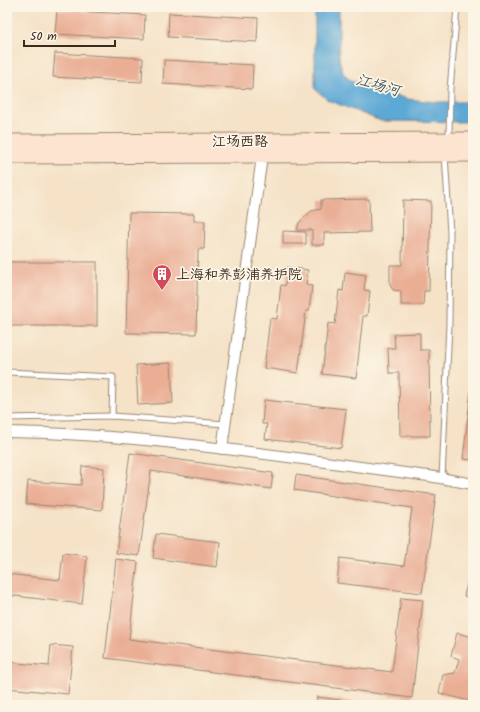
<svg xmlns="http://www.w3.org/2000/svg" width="480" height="712" font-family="Kalam,'LXGW WenKai TC',sans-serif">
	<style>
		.water { fill: #5da9d6; stroke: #4c6a7a }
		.building { fill: #eaae95 }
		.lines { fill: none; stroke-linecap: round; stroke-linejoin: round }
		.lane-casing { stroke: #988672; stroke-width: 7 }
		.street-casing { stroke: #988672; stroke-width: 12 }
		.secondary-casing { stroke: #988672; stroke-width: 17 }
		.lane { stroke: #fff; stroke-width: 5 }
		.street { stroke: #fff; stroke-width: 10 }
		.secondary { stroke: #fde4d0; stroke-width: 15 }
		.labels { text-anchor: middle; stroke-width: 3.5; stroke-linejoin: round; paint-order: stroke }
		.street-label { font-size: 14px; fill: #3b2a1e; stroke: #fcf5e5 }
		.poi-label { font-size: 14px; fill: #3b2a1e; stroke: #fcf5e5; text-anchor: start }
		.water-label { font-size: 15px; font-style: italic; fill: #47565e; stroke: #fcf5e5 }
	</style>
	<rect width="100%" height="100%" fill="#fcf5e5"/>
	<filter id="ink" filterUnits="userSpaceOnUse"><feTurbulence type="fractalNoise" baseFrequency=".025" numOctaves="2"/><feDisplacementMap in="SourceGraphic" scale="8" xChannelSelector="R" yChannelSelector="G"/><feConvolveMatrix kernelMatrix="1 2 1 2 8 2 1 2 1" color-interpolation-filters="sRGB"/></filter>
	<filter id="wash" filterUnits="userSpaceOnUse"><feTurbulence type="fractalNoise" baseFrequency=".012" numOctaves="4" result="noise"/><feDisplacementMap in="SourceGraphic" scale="16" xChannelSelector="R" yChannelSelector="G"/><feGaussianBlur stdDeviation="0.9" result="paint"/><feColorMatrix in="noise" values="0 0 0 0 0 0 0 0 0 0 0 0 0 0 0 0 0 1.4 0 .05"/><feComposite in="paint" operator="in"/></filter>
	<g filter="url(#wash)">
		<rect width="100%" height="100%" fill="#f5e2c7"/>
		<!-- water -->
		<polygon class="water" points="315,7 339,7 339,59 343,73 351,81 407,99 435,102 473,102 473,122 381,121 328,100 315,89"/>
		<g id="blocks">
			<!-- building -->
			<g class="building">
				<polygon points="57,10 145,15 144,39 55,34"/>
				<polygon points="169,13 258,18 257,42 168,37"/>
				<polygon points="55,53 143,58 142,82 53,77"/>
				<polygon points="164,60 253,65 252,89 163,84"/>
				<polygon points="369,199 370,232 324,233 324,245 312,245 312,230 297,230 299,223 311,211 321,209 321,200"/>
				<polygon points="403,200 431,201 429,291 424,291 423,305 401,305 401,291 393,290 390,285 390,265 402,265"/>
				<polygon points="129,213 194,214 194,221 205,221 204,249 198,249 196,334 126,333"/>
				<polygon points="283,231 306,232 306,244 283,244"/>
				<rect x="7" y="262" width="90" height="64"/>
				<polygon points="287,267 308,270 306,285 312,286 309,311 306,311 298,373 264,368 270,318 277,319 281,285 285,286"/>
				<polygon points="345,272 366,275 364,290 370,291 367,316 363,316 356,378 322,374 328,323 335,324 339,290 343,291"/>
				<polygon points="420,333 420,350 429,350 430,436 400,436 399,373 389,373 388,348 395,348 394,334"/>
				<polygon points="171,363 173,403 138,405 136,365"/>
				<polygon points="472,381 473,381 473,460 463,459"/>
				<polygon points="264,400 346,409 341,448 265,439 267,424 262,424"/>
				<polygon points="130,453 273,473 271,489 151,471 139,556 116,553"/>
				<polygon points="82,466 104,468 102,510 26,504 28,481 81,485"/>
				<polygon points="296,475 436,495 422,593 337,583 340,558 404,566 412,508 294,490"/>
				<polygon points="156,534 220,542 217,567 153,558"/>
				<polygon points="63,553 87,556 82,604 7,595 7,574 60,580"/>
				<polygon points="116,559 138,562 129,639 392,672 401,598 423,600 412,698 105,658"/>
				<polygon points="472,564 473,564 473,599 464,596"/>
				<polygon points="457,633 473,637 473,702 439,693 443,675 455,673 459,659 451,656"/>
				<polygon points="51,645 73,647 68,694 7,688 7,662 49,666"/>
				<polygon points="317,697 371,704 371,705 316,705"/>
			</g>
		</g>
	</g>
	<g filter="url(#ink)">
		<use href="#blocks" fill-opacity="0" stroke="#988672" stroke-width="1"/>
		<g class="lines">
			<defs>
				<g id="lane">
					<polyline points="449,138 450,90 457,7"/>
					<polyline points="7,372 113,377 112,416"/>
					<polyline points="7,418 112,416 226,424"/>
					<polyline points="442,478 449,324 450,233 445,155"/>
				</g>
				<g id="street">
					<path d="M 7,432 C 148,434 289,458 429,476 L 473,484"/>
					<polyline points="222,449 263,149"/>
				</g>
				<g id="secondary">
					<polyline points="7,142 473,140"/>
					<polyline points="7,156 473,154"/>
				</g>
			</defs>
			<!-- lane casing -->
			<use href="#lane" class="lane-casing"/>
			<!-- street casing -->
			<use href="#street" class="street-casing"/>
			<!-- secondary casing -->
			<use href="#secondary" class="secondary-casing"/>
			<!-- lane -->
			<use href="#lane" class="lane"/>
			<!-- street -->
			<use href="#street" class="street"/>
			<!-- secondary -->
			<use href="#secondary" class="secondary"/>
		</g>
	</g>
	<!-- icons -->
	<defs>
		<symbol id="building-pin" viewBox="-11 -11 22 30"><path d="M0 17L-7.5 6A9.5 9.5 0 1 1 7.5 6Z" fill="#d1495b" stroke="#fcf5e5"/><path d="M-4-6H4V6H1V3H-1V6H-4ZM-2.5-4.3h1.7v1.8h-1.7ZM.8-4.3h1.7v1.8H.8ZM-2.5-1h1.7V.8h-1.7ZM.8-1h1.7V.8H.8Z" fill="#fff"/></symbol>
	</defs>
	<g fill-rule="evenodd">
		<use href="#building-pin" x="151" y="263" width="22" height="30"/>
	</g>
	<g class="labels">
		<!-- street labels -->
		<g class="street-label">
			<text x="240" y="146">江场西路</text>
		</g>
		<!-- poi labels -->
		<g class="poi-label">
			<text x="176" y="279">上海和养彭浦养护院</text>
		</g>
		<!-- water labels -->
		<g class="water-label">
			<text transform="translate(378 85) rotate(16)" y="5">江场河</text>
		</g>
	</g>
	<!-- margin -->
	<rect width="480" height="712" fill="none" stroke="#fcf5e5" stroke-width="24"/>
	<!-- scale -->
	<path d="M24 40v6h91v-6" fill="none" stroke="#3b2a1e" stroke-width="2"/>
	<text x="30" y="40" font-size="12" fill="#3b2a1e" stroke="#fcf5e5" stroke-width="3" paint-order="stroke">50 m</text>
</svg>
